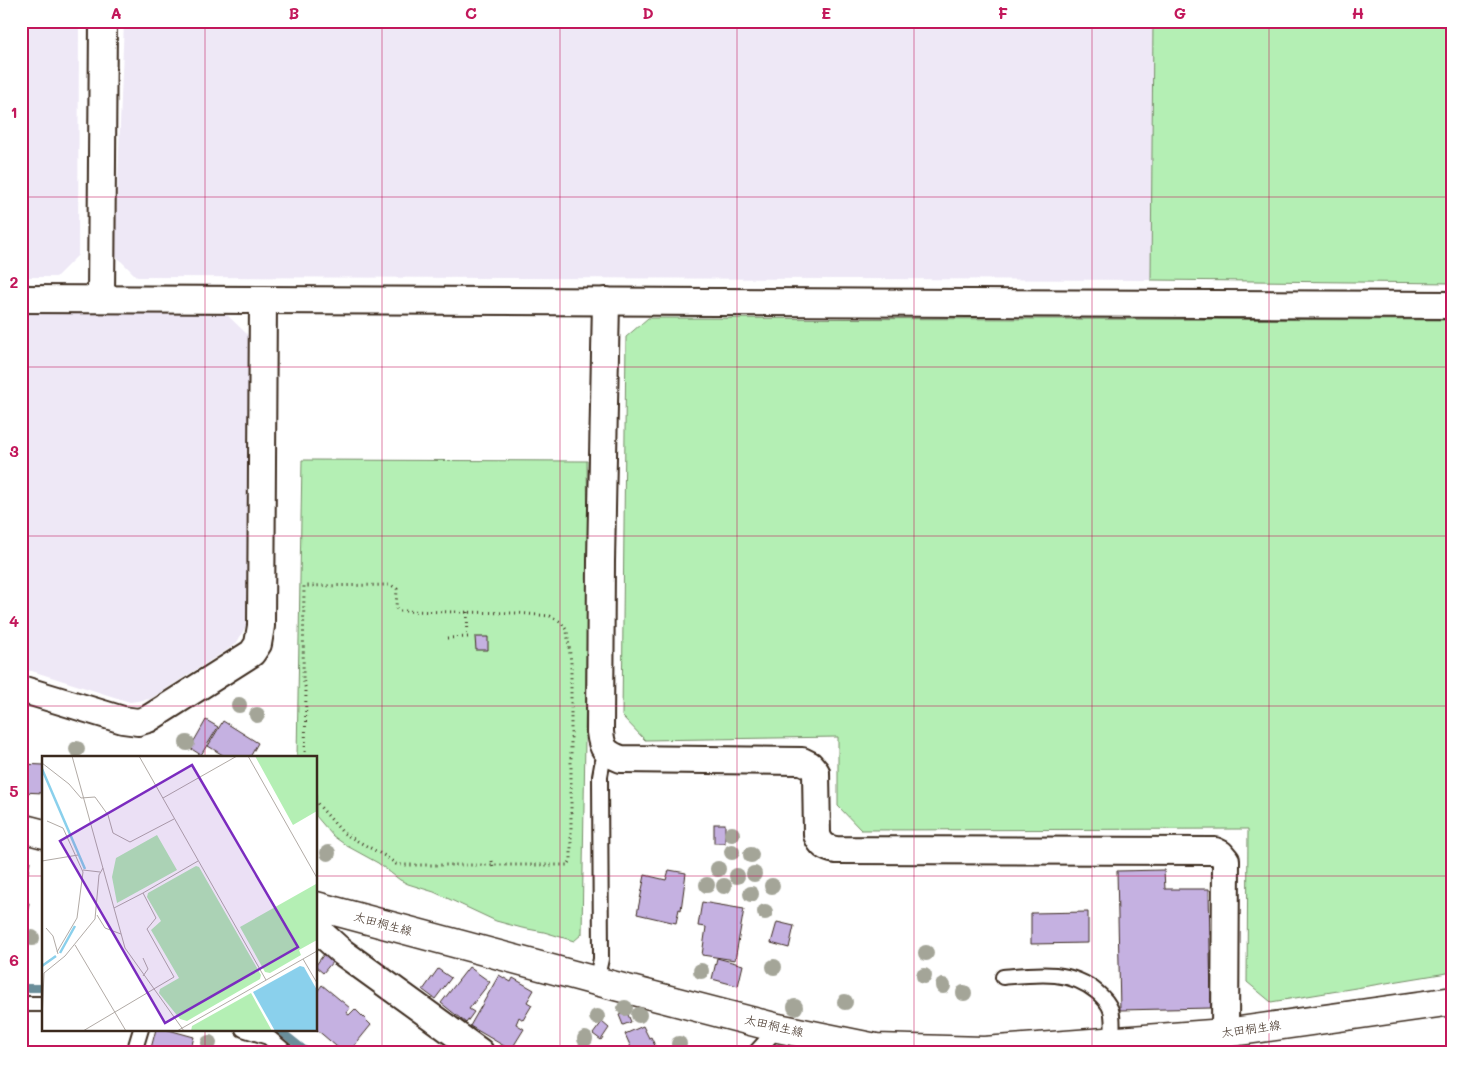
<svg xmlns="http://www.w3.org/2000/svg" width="1474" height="1073" font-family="Mali,'Klee One',sans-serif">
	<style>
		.built { fill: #eee8f6 }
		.green { fill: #b4efb4; stroke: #788c69 }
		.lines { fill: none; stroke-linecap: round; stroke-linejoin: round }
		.stream { stroke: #6a8e9a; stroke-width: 8 }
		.building { fill: #c5b1e1; stroke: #3b2a1e }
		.service-casing { stroke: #3b2a1e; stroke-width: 18 }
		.minor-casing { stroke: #3b2a1e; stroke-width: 30 }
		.secondary-casing { stroke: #3b2a1e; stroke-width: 31 }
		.path { stroke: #3b2a1e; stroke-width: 3; stroke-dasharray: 1 4; stroke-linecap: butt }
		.service { stroke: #fff; stroke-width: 14 }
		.minor { stroke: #fff; stroke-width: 26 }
		.secondary { stroke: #fff; stroke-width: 28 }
		.tree { fill: #a4a598 }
		.grid { fill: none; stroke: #c2185b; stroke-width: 1; stroke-opacity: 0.55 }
		.labels { text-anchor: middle; stroke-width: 5; stroke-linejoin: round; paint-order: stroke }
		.street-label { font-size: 12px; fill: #3b2a1e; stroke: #fff }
		.inset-river { fill: none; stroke: #8ad0ec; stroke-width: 2.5 }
		.inset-road { fill: none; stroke: #b1aaa5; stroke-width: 1 }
		.view { fill: #7b2cbf; fill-opacity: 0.15; stroke: #7b2cbf; stroke-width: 2.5 }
		.inset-edge { fill: none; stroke: #3b2a1e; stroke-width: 2.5 }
		.neatline { fill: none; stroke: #c2185b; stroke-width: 2 }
		.grid-label { font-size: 16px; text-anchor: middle; font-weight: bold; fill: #c2185b }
	</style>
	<rect width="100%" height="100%" fill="#fff"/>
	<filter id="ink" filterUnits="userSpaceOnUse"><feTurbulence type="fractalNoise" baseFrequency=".02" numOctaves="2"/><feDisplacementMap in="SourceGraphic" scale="10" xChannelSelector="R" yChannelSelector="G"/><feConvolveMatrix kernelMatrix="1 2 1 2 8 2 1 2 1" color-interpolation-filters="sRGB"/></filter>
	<g filter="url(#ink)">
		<!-- built -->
		<g class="built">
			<polygon points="21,21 79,21 78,255 56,277 21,277"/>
			<polygon points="124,21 1153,21 1151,280 137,277 115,255"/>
			<polygon points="21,313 225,313 249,336 246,626 236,644 150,699 130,702 32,671 21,670"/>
		</g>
		<!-- green -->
		<g class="green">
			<polygon points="1153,21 1453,21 1453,283 1151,280"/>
			<polygon points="648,318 1453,320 1453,972 1271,1002 1247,982 1248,829 861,830 838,806 838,737 645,740 622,716 626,337"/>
			<polygon points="302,460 587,461 588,545 582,934 574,941 544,932 522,928 496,921 434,892 408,884 400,880 378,863 347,846 333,836 316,816 316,757 297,757"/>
		</g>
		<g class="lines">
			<!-- stream -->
			<g class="stream">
				<polyline points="21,988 44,988"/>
				<polyline points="276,1029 282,1032 307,1052"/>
			</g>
		</g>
		<!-- building -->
		<g class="building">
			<polygon points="475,637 488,637 488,650 476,650"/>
			<polygon points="206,720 218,727 201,755 190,748"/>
			<polygon points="223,721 258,743 250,757 226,757 208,746"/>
			<polygon points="21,764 44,765 44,793 21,792"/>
			<rect x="714" y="824" width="11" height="19"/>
			<polygon points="21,859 30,861 25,889 27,890 25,902 29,903 25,924 21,923"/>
			<polygon points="669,870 686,873 681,910 679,909 676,923 637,914 645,875 666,880"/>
			<polygon points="1164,870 1165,889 1209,889 1211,1008 1120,1010 1117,871"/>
			<polygon points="702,902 744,909 735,960 702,955 706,927 698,926"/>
			<polygon points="1088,912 1088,943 1031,944 1031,913"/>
			<polygon points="777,922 794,926 789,948 771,943"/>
			<polygon points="324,954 333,961 323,973 316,967 316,965"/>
			<polygon points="717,958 743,965 738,986 712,979"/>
			<polygon points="469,967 490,982 469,1009 474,1012 466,1023 441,1003"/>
			<polygon points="438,969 451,978 435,999 423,990"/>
			<polygon points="499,975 511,982 513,978 534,990 527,1002 532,1005 523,1020 519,1017 516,1024 524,1029 511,1050 470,1026"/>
			<polygon points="322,985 350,1008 346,1013 349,1015 355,1009 371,1025 349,1052 343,1052 316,1029 316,993"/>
			<polygon points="627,1012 631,1022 623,1025 619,1015"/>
			<polygon points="602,1022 609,1028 601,1040 593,1034"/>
			<polygon points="643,1026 649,1038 651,1037 657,1050 659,1049 660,1051 667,1049 668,1052 633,1052 625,1034"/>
			<polygon points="156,1029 165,1029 194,1037 190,1052 150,1052"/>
			<polygon points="539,1047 548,1052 537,1052"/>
		</g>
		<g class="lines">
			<defs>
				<g id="service">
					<path d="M 1003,977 C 1036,974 1070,969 1097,992 C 1103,997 1108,1002 1111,1010 C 1114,1020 1112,1031 1112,1041"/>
					<polyline points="596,981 601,959 600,776 602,765 606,753"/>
					<polyline points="21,1004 44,1004"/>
					<polyline points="243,1029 268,1037 286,1052"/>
					<polyline points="134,1052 141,1029"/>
					<polyline points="756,1052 778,1028"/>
				</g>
				<g id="minor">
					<polyline points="21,299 1453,305"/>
					<polyline points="101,299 103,21"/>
					<path d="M 606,301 L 601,561 L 600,732 C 602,749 605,753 621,759 L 802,761 L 810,765 L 816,772 L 817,835 C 821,845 825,848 836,850 L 1215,851 L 1221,854 L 1226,860 L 1225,1033"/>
					<polyline points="21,689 123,720 138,722 148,719 252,653 258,644 261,626 263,300"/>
					<polyline points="316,907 321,933 342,952 480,1052"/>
				</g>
				<g id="secondary">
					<polyline points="21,828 44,834"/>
					<polyline points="316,906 596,981 778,1028 876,1048 984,1051 1225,1033 1453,1001"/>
				</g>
			</defs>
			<!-- service casing -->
			<use href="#service" class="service-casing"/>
			<!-- minor casing -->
			<use href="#minor" class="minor-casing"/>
			<!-- secondary casing -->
			<use href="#secondary" class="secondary-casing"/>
			<!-- path -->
			<g class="path">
				<polyline points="447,638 468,637 467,612"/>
				<polyline points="305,757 306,690 303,679 304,586 391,585 397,589 396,608 399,611 517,613 550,616 561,622 567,631 571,662 571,860 568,865 402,865 396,864 385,856 343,833 316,802"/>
				<polyline points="492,861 493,869"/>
			</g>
			<!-- service -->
			<use href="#service" class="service"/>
			<!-- minor -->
			<use href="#minor" class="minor"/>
			<!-- secondary -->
			<use href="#secondary" class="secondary"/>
		</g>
		<!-- trees -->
		<g class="tree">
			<circle cx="239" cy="705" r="8"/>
			<circle cx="257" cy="715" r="8"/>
			<circle cx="187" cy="743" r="8"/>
			<circle cx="77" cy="749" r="8"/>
			<circle cx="732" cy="834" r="8"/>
			<circle cx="732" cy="852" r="8"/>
			<circle cx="328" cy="853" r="8"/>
			<circle cx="751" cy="855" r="8"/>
			<circle cx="718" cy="869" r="8"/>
			<circle cx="754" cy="874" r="8"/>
			<circle cx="737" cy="876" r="8"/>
			<circle cx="707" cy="885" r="8"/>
			<circle cx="724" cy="886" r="8"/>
			<circle cx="772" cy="886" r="8"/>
			<circle cx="751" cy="894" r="8"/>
			<circle cx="765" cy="912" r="8"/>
			<circle cx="32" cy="938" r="8"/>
			<circle cx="926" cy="953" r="8"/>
			<circle cx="774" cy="967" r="8"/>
			<circle cx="701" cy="971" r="8"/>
			<circle cx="924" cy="976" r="8"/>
			<circle cx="943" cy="986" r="8"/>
			<circle cx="964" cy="993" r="8"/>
			<circle cx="845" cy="1002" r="8"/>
			<circle cx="795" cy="1007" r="8"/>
			<circle cx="625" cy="1008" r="8"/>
			<circle cx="639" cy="1015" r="8"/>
			<circle cx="597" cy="1017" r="8"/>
			<circle cx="585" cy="1039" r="8"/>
			<circle cx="209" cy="1043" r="8"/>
			<circle cx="679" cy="1044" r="8"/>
		</g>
	</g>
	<!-- grid -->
	<path class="grid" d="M 205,21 L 205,757M 382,21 L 382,1052M 560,21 L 560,1052M 737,21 L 737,1052M 914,21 L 914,1052M 1092,21 L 1092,1052M 1269,21 L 1269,1052M 21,197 L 1453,197M 21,367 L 1453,367M 21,536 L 1453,536M 21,706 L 1453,706M 21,876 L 44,876M 316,876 L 1453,876M 205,1029 L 205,1052"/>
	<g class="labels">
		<!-- street labels -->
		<g class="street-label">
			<text transform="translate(383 924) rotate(15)" y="4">太田桐生線</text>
			<text transform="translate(774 1026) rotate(13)" y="4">太田桐生線</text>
			<text transform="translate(1251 1029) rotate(-8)" y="4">太田桐生線</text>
		</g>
	</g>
	<!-- overview -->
	<g transform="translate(42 756)">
		<rect width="275" height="275" fill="#fff"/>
		<path d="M 275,0 L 275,55 L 251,69 L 213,0 ZM 115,79 L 135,114 L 75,147 L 70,121 L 74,102 ZM 154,110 L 157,111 L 219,219 L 218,223 L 145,265 L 138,263 L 117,237 L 118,233 L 137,222 L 109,174 L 119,165 L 105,141 L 106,137 ZM 274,128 L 275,184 L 257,194 L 259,199 L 228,217 L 223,216 L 198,171 ZM 209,237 L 230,275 L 149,275 L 150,270 Z" fill="#b4efb4"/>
		<path d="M 258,210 L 262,211 L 275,234 L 275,275 L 233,275 L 211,236 Z" fill="#8ad0ec"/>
		<path class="inset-river" d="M 0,13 L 43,113M 18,197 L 33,170M 0,210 L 14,200"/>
		<path class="inset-road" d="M 30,0 L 83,192 L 142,275M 97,0 L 224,224M 206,0 L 275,122M 0,7 L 27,28 L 39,42 L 53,41 L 66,59 L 71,77 L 88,86 L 132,63M 121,42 L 195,0M 5,65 L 21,72 L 41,116 L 35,162 L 15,196M 0,105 L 36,99M 41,114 L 58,116M 72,152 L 101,137M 55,159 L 63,172 L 79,178M 4,172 L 11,180 L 16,198M 33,189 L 84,275M 261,203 L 275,227M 101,220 L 106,213 L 101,202M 0,266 L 2,217 L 23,200 L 53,163 L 57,119 L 61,112M 41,275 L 132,221 L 105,173 L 114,162 L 101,137 L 156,105M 135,275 L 275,195"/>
		<path class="view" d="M 150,9 L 256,191 L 123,267 L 18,85 Z"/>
		<rect width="275" height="275" class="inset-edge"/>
	</g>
	<!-- margin -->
	<rect width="1474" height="1073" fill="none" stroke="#fff" stroke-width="55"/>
	<rect x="28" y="28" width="1418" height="1018" class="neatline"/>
	<g class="grid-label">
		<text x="116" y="19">A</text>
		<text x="294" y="19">B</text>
		<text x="471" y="19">C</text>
		<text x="648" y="19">D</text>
		<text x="826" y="19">E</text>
		<text x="1003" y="19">F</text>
		<text x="1180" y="19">G</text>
		<text x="1358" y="19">H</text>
		<text x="14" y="118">1</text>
		<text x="14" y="288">2</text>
		<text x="14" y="457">3</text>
		<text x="14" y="627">4</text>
		<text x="14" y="797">5</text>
		<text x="14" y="966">6</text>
	</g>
</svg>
